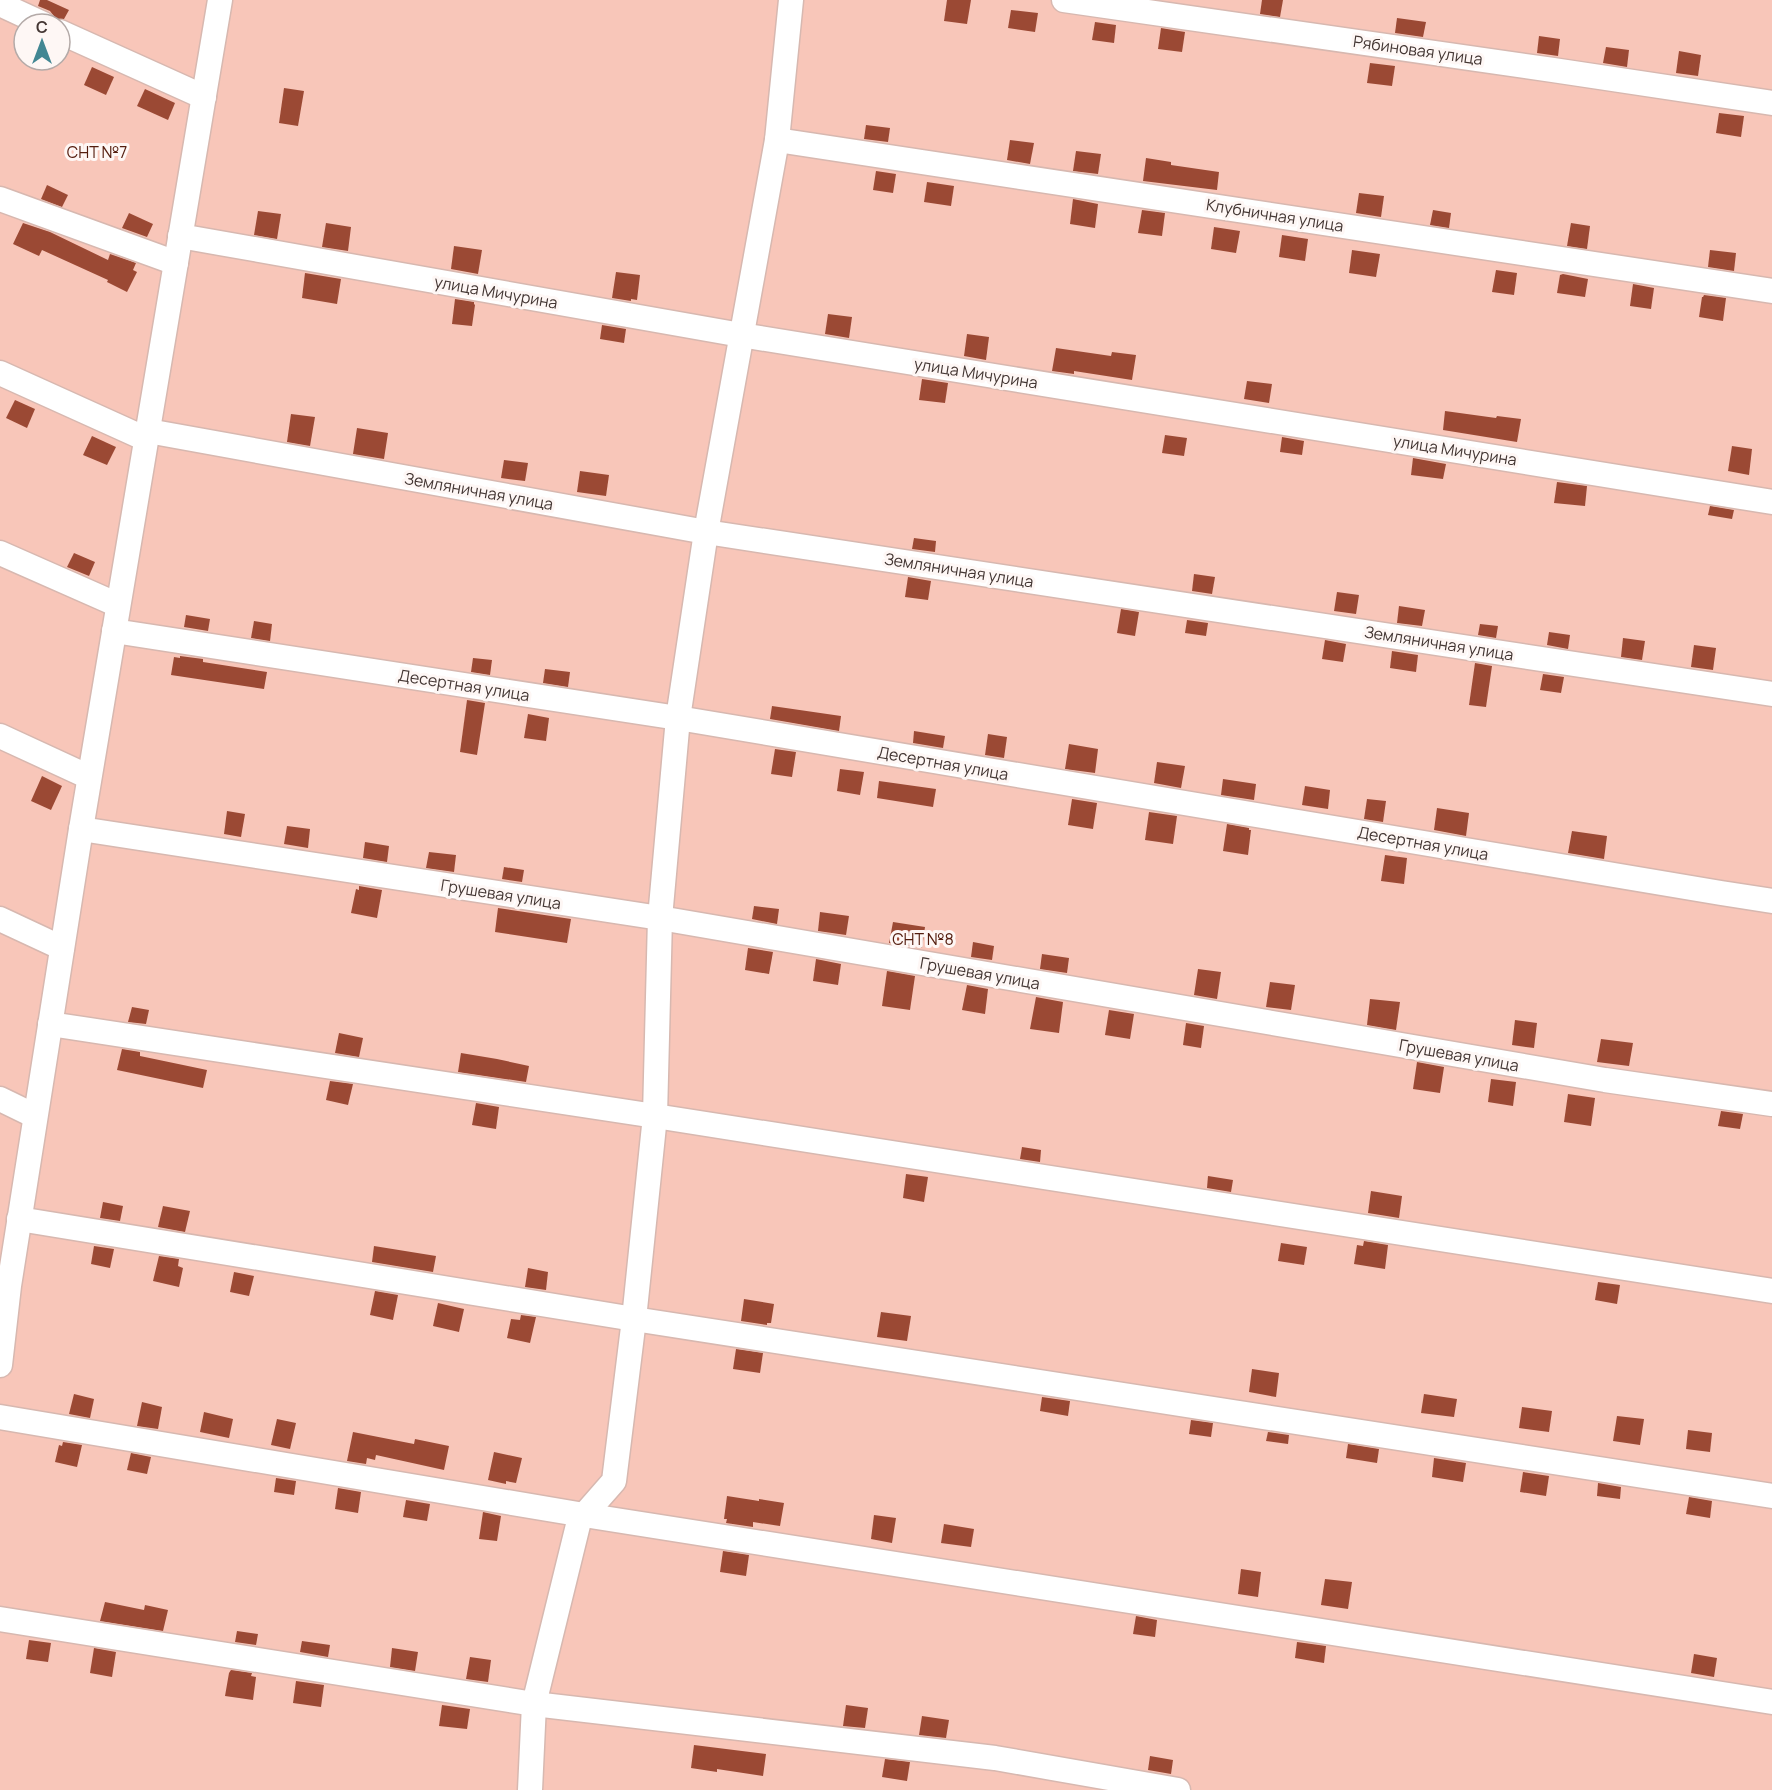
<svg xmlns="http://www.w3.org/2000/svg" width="1772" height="1790" font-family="Manrope,sans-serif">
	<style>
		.green { fill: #f8c6b9; fill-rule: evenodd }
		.building { fill: #9b4934 }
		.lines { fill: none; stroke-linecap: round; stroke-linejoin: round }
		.street-casing { stroke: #d7b8b0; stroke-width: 27 }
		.street { stroke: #fff; stroke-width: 24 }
		.labels { text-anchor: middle; stroke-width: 6; stroke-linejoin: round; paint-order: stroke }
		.street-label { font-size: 16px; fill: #443734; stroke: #fef7f5 }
		.park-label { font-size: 16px; fill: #541d0e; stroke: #fef7f5 }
	</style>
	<rect width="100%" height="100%" fill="#ffe5de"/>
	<!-- green -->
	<path class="green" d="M 0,0 L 1772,0 L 1772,1790 L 0,1790 ZM 24,24 L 60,24 L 60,60 L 24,60 Z"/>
	<!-- building -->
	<g class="building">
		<polygon points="40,0 47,0 69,10 64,19 56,19 50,11 38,6"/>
		<polygon points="947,0 971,0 967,24 944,21"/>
		<polygon points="1262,0 1283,0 1280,17 1260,14"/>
		<polygon points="1011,10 1038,13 1035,32 1008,28"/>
		<polygon points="1397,18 1426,22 1423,37 1395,33"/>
		<polygon points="1095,22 1116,25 1114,43 1092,40"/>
		<polygon points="1161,28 1185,32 1182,52 1158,49"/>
		<polygon points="1539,36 1560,39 1558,56 1537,53"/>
		<polygon points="1606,47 1629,50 1627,67 1603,63"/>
		<polygon points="1679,51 1701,55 1698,76 1676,73"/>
		<polygon points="1370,63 1395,66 1392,86 1367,83"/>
		<polygon points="92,67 114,77 106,95 84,85"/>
		<polygon points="284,88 304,91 298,126 279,123"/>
		<polygon points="145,89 175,103 168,120 137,106"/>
		<polygon points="1719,113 1744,116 1741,137 1716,133"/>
		<polygon points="866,125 890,128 888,142 864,139"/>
		<polygon points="1010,140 1034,143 1030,164 1007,160"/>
		<polygon points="1076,151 1101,154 1098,174 1073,171"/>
		<polygon points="1146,158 1171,162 1171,165 1219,172 1217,190 1143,181"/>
		<polygon points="876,171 896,174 893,193 873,190"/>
		<polygon points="927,182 954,186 951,206 924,202"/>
		<polygon points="47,185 68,195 62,207 41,199"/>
		<polygon points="1359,193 1384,196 1381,217 1356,213"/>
		<polygon points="1073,199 1098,204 1095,228 1070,224"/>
		<polygon points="1142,210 1165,213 1162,236 1138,233"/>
		<polygon points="1433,210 1451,213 1449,228 1430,225"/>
		<polygon points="258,211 281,214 277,239 254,235"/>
		<polygon points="129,213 153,224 147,237 122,228"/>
		<polygon points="23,223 50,232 108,260 110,254 136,263 133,270 137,272 127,292 107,282 108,280 42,250 39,256 13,244"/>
		<polygon points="326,223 351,227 348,251 322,247"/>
		<polygon points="1571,223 1590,226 1587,249 1567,246"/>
		<polygon points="1214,227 1240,231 1236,253 1211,249"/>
		<polygon points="1282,235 1308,239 1305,261 1279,257"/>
		<polygon points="454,246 482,250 478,274 451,269"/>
		<polygon points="1352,250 1380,254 1376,277 1349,273"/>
		<polygon points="1710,250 1736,253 1734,271 1708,267"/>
		<polygon points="1496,270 1517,273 1514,295 1492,292"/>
		<polygon points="616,272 640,275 637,300 631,299 631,301 612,298"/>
		<polygon points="305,273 341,279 337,304 302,298"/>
		<polygon points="1563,274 1588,279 1585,297 1557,293 1560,275"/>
		<polygon points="1633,284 1654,288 1651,309 1630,306"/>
		<polygon points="1704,295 1726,298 1723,321 1699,317 1702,297 1703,297"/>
		<polygon points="455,299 474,302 474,304 475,305 472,326 452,324"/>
		<polygon points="828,314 852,317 849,338 825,334"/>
		<polygon points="602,325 626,329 624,343 600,339"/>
		<polygon points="967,334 989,337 986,360 964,356"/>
		<polygon points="1056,348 1111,356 1112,352 1136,355 1132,380 1074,371 1074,374 1052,371"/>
		<polygon points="922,379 948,383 945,403 919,400"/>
		<polygon points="1247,381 1272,384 1269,403 1244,399"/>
		<polygon points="15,400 35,409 27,428 6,418"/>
		<polygon points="1445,411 1496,418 1497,416 1521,419 1517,442 1443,430"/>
		<polygon points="291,414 315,417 310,446 287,442"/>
		<polygon points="357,428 388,433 384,459 353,454"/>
		<polygon points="1165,435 1187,438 1184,456 1162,453"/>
		<polygon points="92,436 116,447 107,465 83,455"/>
		<polygon points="1282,437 1304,441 1302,455 1280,452"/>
		<polygon points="1732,446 1752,449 1749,475 1728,471"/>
		<polygon points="1413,458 1446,464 1443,479 1411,475"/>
		<polygon points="504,460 528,463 525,481 501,478"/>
		<polygon points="580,471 609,475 606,496 577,492"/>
		<polygon points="1557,482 1587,486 1585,506 1554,503"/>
		<polygon points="1710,506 1734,510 1732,519 1708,515"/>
		<polygon points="914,538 936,541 935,552 912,549"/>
		<polygon points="74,553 95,562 89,576 67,567"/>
		<polygon points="1194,574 1215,577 1212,594 1192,591"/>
		<polygon points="908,577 931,581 928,600 905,597"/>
		<polygon points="1337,592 1359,595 1356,614 1334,611"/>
		<polygon points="1399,606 1425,610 1422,626 1397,623"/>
		<polygon points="1121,609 1139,612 1135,636 1117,633"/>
		<polygon points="186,615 210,619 208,631 184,627"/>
		<polygon points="1187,620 1208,623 1206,636 1185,633"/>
		<polygon points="254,621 272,624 270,641 251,638"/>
		<polygon points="1480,624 1498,626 1496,638 1478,635"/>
		<polygon points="1549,632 1570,635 1568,649 1547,645"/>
		<polygon points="1623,638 1645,641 1642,660 1621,657"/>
		<polygon points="1325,640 1346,644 1343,662 1322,659"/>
		<polygon points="1694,645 1716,648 1713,670 1691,667"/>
		<polygon points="1392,651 1418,655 1416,672 1390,668"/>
		<polygon points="180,656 203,659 203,662 267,672 264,689 171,675 174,657 180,658"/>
		<polygon points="473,658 492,660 490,675 471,672"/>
		<polygon points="1475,663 1492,666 1486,707 1469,705"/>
		<polygon points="545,669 570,672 568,687 543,683"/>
		<polygon points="1543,674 1564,677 1561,693 1540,690"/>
		<polygon points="467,700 485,703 477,755 460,752"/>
		<polygon points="772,706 841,716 839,731 770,719"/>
		<polygon points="528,714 549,718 546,741 524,738"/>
		<polygon points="914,731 945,736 943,748 913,743"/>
		<polygon points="988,734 1007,737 1004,758 985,755"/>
		<polygon points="1069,744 1098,749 1095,773 1065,769"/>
		<polygon points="775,749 796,752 792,777 771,774"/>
		<polygon points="1157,762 1185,766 1181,788 1154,783"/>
		<polygon points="840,769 864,772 860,795 837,791"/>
		<polygon points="42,776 62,786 51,810 31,801"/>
		<polygon points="1223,779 1256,784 1254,800 1221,795"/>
		<polygon points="879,781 936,789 933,807 877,798"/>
		<polygon points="1305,786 1330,790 1328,809 1302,805"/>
		<polygon points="1072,799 1097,803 1093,829 1068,825"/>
		<polygon points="1367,799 1386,801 1383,822 1364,819"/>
		<polygon points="1437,808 1469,813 1466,836 1434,830"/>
		<polygon points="227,811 245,814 241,837 224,834"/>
		<polygon points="1149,812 1177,816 1173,844 1145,840"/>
		<polygon points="1227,824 1249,828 1249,830 1251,830 1248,855 1223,851"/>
		<polygon points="287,826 310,829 308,848 284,844"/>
		<polygon points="1572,831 1607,836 1604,859 1568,853"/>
		<polygon points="365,842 389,846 387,862 363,858"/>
		<polygon points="429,852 456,855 454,872 426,868"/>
		<polygon points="1385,855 1407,858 1404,884 1381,881"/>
		<polygon points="504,867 524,870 522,882 502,879"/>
		<polygon points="359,886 382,890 377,918 351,913 356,889 359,890"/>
		<polygon points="754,906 779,909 777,924 752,919"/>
		<polygon points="498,908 571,919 567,943 495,932"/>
		<polygon points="820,912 849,916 846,935 818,931"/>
		<polygon points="893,922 925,927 922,948 889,943"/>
		<polygon points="973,942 994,946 992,960 971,957"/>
		<polygon points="748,948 773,952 769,974 745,970"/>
		<polygon points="1042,954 1069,958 1067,973 1040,969"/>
		<polygon points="816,959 841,964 838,985 813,981"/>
		<polygon points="1198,969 1221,972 1217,999 1194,995"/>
		<polygon points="887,971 915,976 910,1010 882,1006"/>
		<polygon points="1270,982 1295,985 1291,1010 1266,1007"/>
		<polygon points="967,985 988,989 985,1014 962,1010"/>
		<polygon points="1036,997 1063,1002 1059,1033 1030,1029"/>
		<polygon points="1370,999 1400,1002 1396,1030 1367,1025"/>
		<polygon points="132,1007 149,1010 146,1024 128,1022"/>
		<polygon points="1109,1010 1134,1014 1130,1039 1105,1035"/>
		<polygon points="1515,1020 1537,1023 1534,1048 1512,1045"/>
		<polygon points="1186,1023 1204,1026 1201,1048 1183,1045"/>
		<polygon points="339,1033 363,1038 359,1057 335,1053"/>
		<polygon points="1601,1039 1633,1043 1629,1066 1597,1062"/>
		<polygon points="122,1049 140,1052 140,1056 207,1070 203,1088 117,1070"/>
		<polygon points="461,1053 497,1059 529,1066 526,1082 458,1072"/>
		<polygon points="1417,1062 1444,1067 1440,1093 1413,1089"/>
		<polygon points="1491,1079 1516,1082 1513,1106 1488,1102"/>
		<polygon points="330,1081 353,1084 348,1105 326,1100"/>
		<polygon points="1568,1094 1595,1098 1591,1126 1564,1122"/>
		<polygon points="476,1103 499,1107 496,1129 472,1125"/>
		<polygon points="1721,1111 1743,1114 1740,1129 1718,1126"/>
		<polygon points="1022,1147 1041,1150 1040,1162 1020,1159"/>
		<polygon points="906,1174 928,1177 924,1202 903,1198"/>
		<polygon points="1208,1176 1233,1180 1231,1192 1207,1188"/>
		<polygon points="1371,1191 1402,1196 1399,1218 1368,1213"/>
		<polygon points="103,1202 123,1206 120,1221 100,1218"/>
		<polygon points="163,1206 190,1211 185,1232 158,1227"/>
		<polygon points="1364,1241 1388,1245 1385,1269 1354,1264 1357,1245 1363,1246"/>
		<polygon points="1281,1243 1307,1247 1304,1265 1278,1261"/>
		<polygon points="94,1246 114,1249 110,1268 91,1264"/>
		<polygon points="374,1246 436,1256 433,1272 372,1262"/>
		<polygon points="159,1256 179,1259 178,1266 183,1268 179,1287 153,1281"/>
		<polygon points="528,1268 548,1272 546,1290 525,1287"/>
		<polygon points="234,1272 254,1276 249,1296 230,1292"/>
		<polygon points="1598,1282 1620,1285 1617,1304 1595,1300"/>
		<polygon points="375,1291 398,1295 393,1320 370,1315"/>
		<polygon points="744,1299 774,1304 771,1323 767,1323 767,1325 741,1321"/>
		<polygon points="438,1303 464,1309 459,1332 433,1326"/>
		<polygon points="881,1312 911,1316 907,1341 877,1337"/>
		<polygon points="521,1315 536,1317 530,1343 507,1338 511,1319 520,1320"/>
		<polygon points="736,1349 763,1353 760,1373 733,1369"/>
		<polygon points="1252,1369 1279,1373 1276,1397 1249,1392"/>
		<polygon points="74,1394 94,1399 90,1418 69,1414"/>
		<polygon points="1424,1394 1457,1399 1454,1417 1421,1413"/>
		<polygon points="1042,1397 1070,1401 1068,1416 1040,1411"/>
		<polygon points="142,1402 162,1407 158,1429 137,1426"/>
		<polygon points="1522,1407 1552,1411 1549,1432 1519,1428"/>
		<polygon points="204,1412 233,1419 229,1438 200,1432"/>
		<polygon points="1617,1416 1644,1419 1640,1445 1613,1441"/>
		<polygon points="277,1419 296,1423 290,1449 271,1445"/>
		<polygon points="1191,1420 1213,1423 1211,1437 1189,1434"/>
		<polygon points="1688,1430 1712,1433 1710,1452 1686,1449"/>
		<polygon points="353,1432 414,1444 415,1439 449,1446 444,1470 376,1455 375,1460 367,1458 366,1464 347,1461"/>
		<polygon points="1268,1432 1289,1435 1288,1444 1266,1441"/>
		<polygon points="63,1442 82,1445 77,1467 55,1462 59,1445 62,1446"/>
		<polygon points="1348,1444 1379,1449 1377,1463 1346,1458"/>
		<polygon points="494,1452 522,1458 516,1483 506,1481 506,1484 488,1480"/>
		<polygon points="131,1453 151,1457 147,1474 127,1470"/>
		<polygon points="1434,1458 1466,1463 1463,1482 1432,1477"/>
		<polygon points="1523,1472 1549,1476 1546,1496 1520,1492"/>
		<polygon points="276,1478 296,1481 294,1495 274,1492"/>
		<polygon points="1598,1483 1621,1487 1620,1499 1597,1496"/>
		<polygon points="338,1488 361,1492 358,1513 335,1509"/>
		<polygon points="727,1496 759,1501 759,1499 784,1503 780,1526 753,1522 753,1527 726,1523 727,1519 724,1519"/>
		<polygon points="1689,1497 1712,1501 1710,1518 1686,1514"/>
		<polygon points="406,1500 430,1504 427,1521 403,1517"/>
		<polygon points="483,1512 501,1516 497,1541 479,1539"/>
		<polygon points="874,1515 896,1518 892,1543 871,1539"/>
		<polygon points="944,1524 974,1529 971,1547 941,1543"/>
		<polygon points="723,1551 749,1555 746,1576 720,1572"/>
		<polygon points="1241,1569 1261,1572 1258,1597 1238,1594"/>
		<polygon points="1325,1579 1352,1582 1348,1609 1321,1605"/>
		<polygon points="105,1602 144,1610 145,1605 168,1610 163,1631 100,1621"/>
		<polygon points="1136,1616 1157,1620 1155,1637 1133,1634"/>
		<polygon points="237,1631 258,1634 256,1645 235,1642"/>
		<polygon points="29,1640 51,1643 48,1662 26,1659"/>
		<polygon points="302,1641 330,1645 328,1657 300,1652"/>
		<polygon points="1297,1642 1326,1646 1324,1663 1295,1658"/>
		<polygon points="94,1648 116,1652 112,1677 90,1673"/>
		<polygon points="392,1648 418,1652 415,1671 390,1667"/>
		<polygon points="1694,1654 1717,1658 1714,1677 1691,1673"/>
		<polygon points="470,1657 491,1660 488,1682 466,1679"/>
		<polygon points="231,1670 252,1673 251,1676 256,1677 253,1700 225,1696 229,1673"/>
		<polygon points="296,1681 324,1685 321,1707 293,1703"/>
		<polygon points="442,1705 470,1709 467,1729 439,1726"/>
		<polygon points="846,1705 868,1708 865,1728 843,1726"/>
		<polygon points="922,1716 949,1720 946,1738 919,1735"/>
		<polygon points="694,1745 766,1754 763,1776 717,1769 717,1772 691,1768"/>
		<polygon points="1150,1756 1173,1760 1171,1774 1148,1770"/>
		<polygon points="885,1759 910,1762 907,1781 882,1777"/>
	</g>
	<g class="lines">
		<defs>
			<g id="street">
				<polyline points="1064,0 1553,70 1772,103"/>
				<polyline points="0,4 43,24"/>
				<polyline points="60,32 204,97"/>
				<polyline points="777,140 1772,291"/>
				<polyline points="0,199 176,263"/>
				<polyline points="180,236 741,335 1772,502"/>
				<polyline points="0,373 146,439"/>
				<polyline points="148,431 706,532 1772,694"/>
				<polyline points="0,553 118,605"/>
				<polyline points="114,631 678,718 1721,893 1772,901"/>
				<polyline points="0,736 89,777"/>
				<polyline points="81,829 660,918 1605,1080 1772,1104"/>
				<polyline points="0,919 62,948"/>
				<polyline points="50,1024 655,1116 1772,1291"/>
				<polyline points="0,1099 35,1116"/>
				<polyline points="19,1219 634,1319 1772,1496"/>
				<polyline points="0,1365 9,1286 81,829 220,0"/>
				<polyline points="0,1417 584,1515 1772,1702"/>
				<polyline points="0,1619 534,1704 995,1758 1178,1790"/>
				<polyline points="530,1790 534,1704 579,1521 614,1481 634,1319 655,1116 660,918 678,718 706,532 777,140 791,0"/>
			</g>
		</defs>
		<!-- street casing -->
		<use href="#street" class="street-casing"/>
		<!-- street -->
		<use href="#street" class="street"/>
	</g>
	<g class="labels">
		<!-- street labels -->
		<g class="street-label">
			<text transform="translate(1418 50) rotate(8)" y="6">Рябиновая улица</text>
			<text transform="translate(1275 215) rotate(9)" y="6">Клубничная улица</text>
			<text transform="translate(496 292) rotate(10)" y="6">улица Мичурина</text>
			<text transform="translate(976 373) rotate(9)" y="6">улица Мичурина</text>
			<text transform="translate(1455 450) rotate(9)" y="6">улица Мичурина</text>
			<text transform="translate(479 491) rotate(10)" y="6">Земляничная улица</text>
			<text transform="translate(959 570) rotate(9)" y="6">Земляничная улица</text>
			<text transform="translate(1439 643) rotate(9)" y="6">Земляничная улица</text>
			<text transform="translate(464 685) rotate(9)" y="6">Десертная улица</text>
			<text transform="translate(943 763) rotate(10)" y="6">Десертная улица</text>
			<text transform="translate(1423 843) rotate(10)" y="6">Десертная улица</text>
			<text transform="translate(501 894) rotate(9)" y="6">Грушевая улица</text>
			<text transform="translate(980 973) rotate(10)" y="6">Грушевая улица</text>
			<text transform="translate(1459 1055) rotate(10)" y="6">Грушевая улица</text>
		</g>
		<!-- park labels -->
		<g class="park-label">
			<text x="97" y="158">СНТ №7</text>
			<text x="923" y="945">СНТ №8</text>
		</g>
	</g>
	<!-- north arrow -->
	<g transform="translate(42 42)"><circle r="28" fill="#fef7f5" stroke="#b4aaa8" stroke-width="1.5"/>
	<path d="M0-4.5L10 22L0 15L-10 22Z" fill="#428793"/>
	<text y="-9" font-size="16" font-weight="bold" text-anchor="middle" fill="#443734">С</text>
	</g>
</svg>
